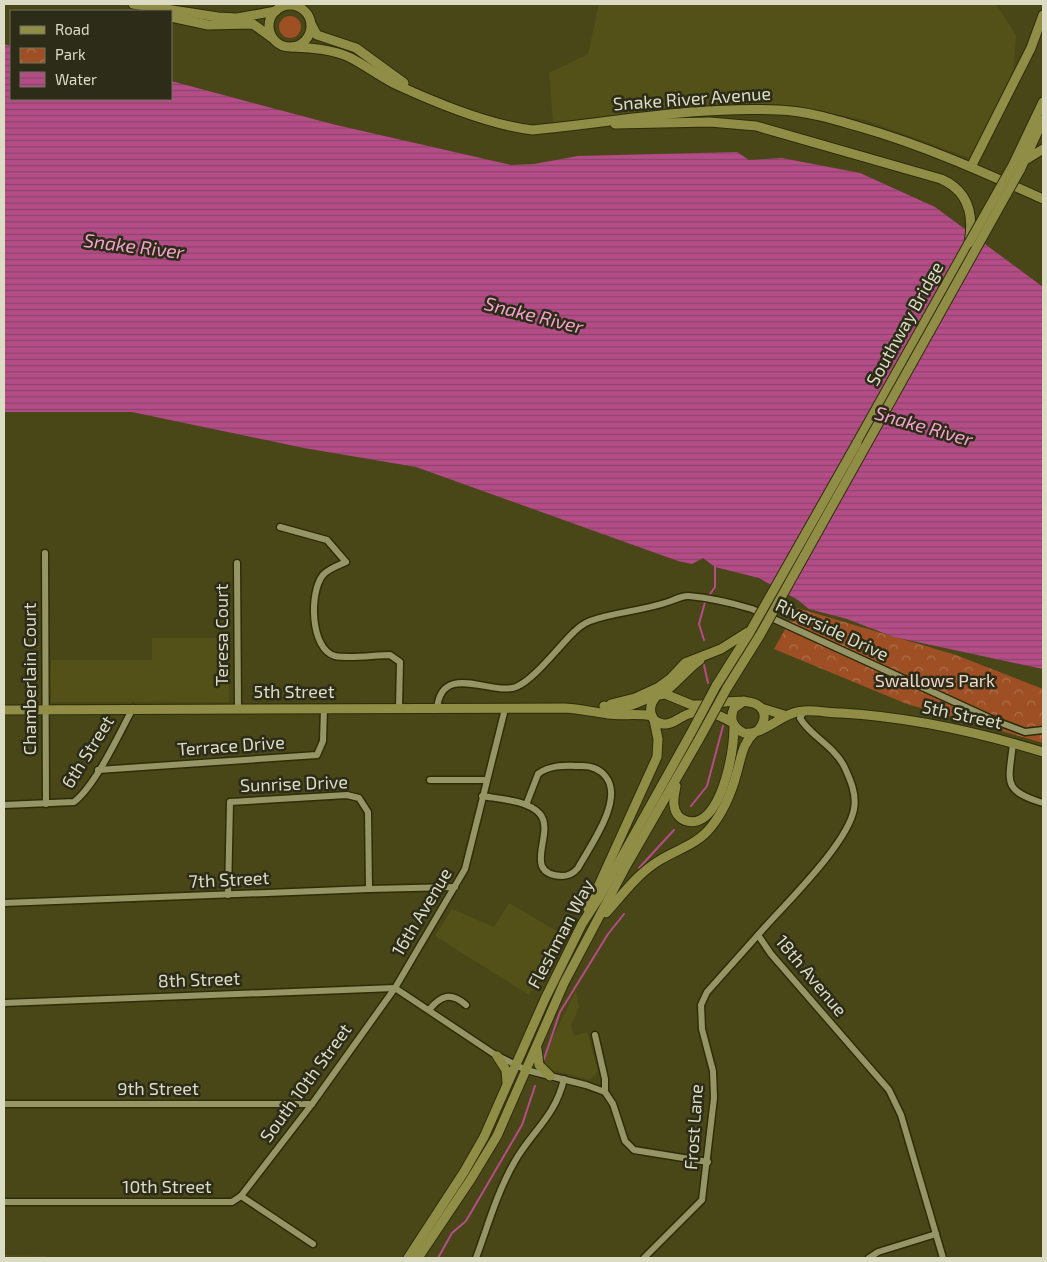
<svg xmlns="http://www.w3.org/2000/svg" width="1047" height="1262" font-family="'Exo 2',sans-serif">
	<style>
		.built { fill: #535118 }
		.grass { fill: #9e4f23 }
		.park { fill: url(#park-crowns) }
		.water { fill: url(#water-rules) }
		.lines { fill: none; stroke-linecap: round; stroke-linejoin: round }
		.stream { stroke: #b54c88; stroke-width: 2 }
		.minor-casing { stroke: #2e2d09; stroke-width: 9 }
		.major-casing { stroke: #2e2d09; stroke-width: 11 }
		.minor { stroke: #969565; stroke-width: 6 }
		.major { stroke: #8f8d46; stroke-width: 9 }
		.major-bridge-casing { stroke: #2e2d09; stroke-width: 11; stroke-linecap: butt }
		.major-bridge { stroke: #8f8d46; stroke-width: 9 }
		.labels { text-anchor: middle; stroke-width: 5; stroke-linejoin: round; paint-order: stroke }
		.street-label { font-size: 18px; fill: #dbdcc3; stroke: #2d2c19 }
		.park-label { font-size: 18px; fill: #f1d5c7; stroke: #2d2c19 }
		.water-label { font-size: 19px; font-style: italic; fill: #f4a2cd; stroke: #2d2c19 }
	</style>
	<defs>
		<pattern id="park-crowns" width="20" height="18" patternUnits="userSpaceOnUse" patternTransform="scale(1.25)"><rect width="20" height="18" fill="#9e4f23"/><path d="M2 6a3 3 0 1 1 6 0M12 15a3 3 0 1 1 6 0" fill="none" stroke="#af704b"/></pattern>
		<pattern id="water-rules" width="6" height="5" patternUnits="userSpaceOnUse" patternTransform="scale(1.25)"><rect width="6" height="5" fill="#b54c88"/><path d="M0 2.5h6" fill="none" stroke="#874869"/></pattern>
	</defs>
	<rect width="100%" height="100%" fill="#494718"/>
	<!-- built -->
	<g class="built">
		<polygon points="599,4 996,4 1016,35 1013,74 970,158 865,120 803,108 754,106 647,111 553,123 549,73 588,54"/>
		<polygon points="152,638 229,638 229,702 51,702 51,660 152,660"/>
		<polygon points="509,903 560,933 529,995 435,936 452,909 494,927"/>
		<polygon points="576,990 579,1007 571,1026 574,1036 587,1032 598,1071 590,1080 552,1070 547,1067 543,1058"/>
		<polygon points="4,1255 46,1256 46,1258 4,1258"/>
	</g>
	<!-- grass -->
	<circle class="grass" cx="290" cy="27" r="11"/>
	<!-- park -->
	<polygon class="park" points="797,608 956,655 1043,689 1043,743 907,704 774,649"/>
	<!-- water -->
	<polygon class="water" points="4,44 11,46 11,99 171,99 171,81 332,124 511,165 534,164 578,156 737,152 749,160 782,158 860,173 935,207 1043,287 1043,669 894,637 847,619 809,609 798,600 759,578 715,567 703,558 692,564 678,561 416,467 304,448 132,412 4,412"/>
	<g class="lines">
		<!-- stream -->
		<g class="stream">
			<polyline points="708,597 715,587 715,566"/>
			<polyline points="704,640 699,624 705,602"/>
			<polyline points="704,665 708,683"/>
			<polyline points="691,806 707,786 723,726"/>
			<polyline points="639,868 674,830"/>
			<polyline points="544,1059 560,1012 608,934 624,914"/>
			<polyline points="438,1258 452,1233 466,1221 522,1125 535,1086"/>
		</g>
		<defs>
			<g id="minor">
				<path d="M 280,527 L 327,540 L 346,562 C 339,565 328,569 323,575 C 309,592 310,649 335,656 C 349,659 375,655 390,655 L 400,662 L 399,708"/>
				<polyline points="45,553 46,804"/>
				<polyline points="237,563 238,708"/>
				<path d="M 437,709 C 441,661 492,696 516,687 C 535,679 559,646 574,632 C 578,628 585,623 590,621 C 614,612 642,611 668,602 C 674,600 683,595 689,596 C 711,598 732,603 752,609 L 996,721 L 1025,732 L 1043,730"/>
				<path d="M 804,711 L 800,718 C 809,735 833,745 844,766 C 850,779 857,794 854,809 C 848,844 783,906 758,935 L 771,954 L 889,1090 L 901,1115 L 943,1258"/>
				<path d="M 1013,743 C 1009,782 1001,790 1043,803"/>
				<polyline points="98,770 317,755 323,741 324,708"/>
				<polyline points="430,780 486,780"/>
				<path d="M 482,796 C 499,799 528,800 540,814 C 556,833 520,874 562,876 C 569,876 574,873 578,868 C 590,846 624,800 606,777 C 600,769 592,766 582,766 C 567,766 551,764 538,774 L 526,805"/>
				<path d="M 4,805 L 74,802 C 96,785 119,734 133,708"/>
				<polyline points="228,895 230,802 347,795 359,798 368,812 369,889"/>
				<polyline points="4,903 369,889 455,887"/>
				<polyline points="4,1003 395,988 494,1054 526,1070 586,1085 605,1092 613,1104 625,1141 634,1150 708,1162"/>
				<path d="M 429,1010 C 441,995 451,992 466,1005"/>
				<polyline points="595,1035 605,1079 605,1092"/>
				<polyline points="4,1104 312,1104"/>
				<polyline points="241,1196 313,1244"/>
				<polyline points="4,1202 232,1202 241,1196 312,1104 395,988 465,869 505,709"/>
				<path d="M 476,1258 C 488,1226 497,1192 515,1161 C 533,1130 555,1117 564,1079"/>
				<polyline points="644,1258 702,1200 714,1098 713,1071 702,1029 701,1005 707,992 758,935"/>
				<polyline points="869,1258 878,1252 936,1234"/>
			</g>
			<g id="major">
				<polyline points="133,4 218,17 237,18 276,11"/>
				<circle cx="290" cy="26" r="21"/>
				<polyline points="171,17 208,25 253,24 271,37"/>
				<polyline points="311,24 317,35 356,48 404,83"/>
				<path d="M 292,47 C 312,48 331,49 349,57 C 365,65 379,76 395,84 C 436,103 488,125 533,130 C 615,122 696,106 778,110 C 806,111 833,119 860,127 C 923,145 983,172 1043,199"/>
				<path d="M 615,124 L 710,122 L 756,126 L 941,179 C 969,191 974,216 969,243 L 857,443"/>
				<polyline points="1027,159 1043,149"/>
				<polyline points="1013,165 1043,102"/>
				<polyline points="971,167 1031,48 1043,15"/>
				<polyline points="1020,170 1043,120"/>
				<polyline points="716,686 750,632"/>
				<polyline points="727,688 760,635"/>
				<path d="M 662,694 C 676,684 686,670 700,660"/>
				<path d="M 655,698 C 647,708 650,723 664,724 C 671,725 676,720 682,717 C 700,707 717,713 733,723"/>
				<path d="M 744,701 L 734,708 C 729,719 733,728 744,733 C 764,736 782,712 803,711 C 816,710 829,713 841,713 C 910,717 978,732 1043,752"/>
				<polyline points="611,704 635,698 659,687 670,679 685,663 721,649 751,630"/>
				<path d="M 604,706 C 628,714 643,696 665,694 L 692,705 L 700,705 C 716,704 756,694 763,711 C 766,718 763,724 759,729"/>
				<polyline points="761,708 784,715"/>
				<path d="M 4,710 L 565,708 C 580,709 594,712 608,714 C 623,716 637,713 652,716"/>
				<path d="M 676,786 C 675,792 673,798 674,805 C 676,823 696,827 708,814 C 725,796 734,751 734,726"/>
				<polyline points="588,909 657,757 658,739 654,720"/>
				<path d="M 606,913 C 623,894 638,873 660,860 C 678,849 698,844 711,827 C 724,811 732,791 737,772 C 742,755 742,744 755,732"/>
				<polyline points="537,1049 539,1065 550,1076"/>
				<polyline points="497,1056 506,1070 507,1083"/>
				<polyline points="408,1258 464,1172 484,1137 545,999 582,924 600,896 691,733"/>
				<polyline points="418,1258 471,1179 497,1136 564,983 626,866 698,741"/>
			</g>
		</defs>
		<!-- minor casing -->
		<use href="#minor" class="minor-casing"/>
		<!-- major casing -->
		<use href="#major" class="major-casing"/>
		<!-- minor -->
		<use href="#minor" class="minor"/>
		<!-- major -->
		<use href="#major" class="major"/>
		<defs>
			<g id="major-bridge">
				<polyline points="969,243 1013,165"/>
				<polyline points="751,630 857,443"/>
				<polyline points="760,635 1020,170"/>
				<polyline points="691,733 716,686"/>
				<polyline points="698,741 727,688"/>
			</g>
		</defs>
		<!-- major-bridge casing -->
		<use href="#major-bridge" class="major-bridge-casing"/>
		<!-- major-bridge -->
		<use href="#major-bridge" class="major-bridge"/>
	</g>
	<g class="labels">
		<!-- street labels -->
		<g class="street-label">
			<text transform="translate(692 99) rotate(-4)" y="6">Snake River Avenue</text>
			<text transform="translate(905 324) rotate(-61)" y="6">Southway Bridge</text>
			<text transform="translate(832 630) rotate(25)" y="6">Riverside Drive</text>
			<text transform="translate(222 635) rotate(-90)" y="6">Teresa Court</text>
			<text transform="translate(30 679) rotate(-90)" y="6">Chamberlain Court</text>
			<text x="294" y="698">5th Street</text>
			<text transform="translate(962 715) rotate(12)" y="6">5th Street</text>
			<text transform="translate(231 746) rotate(-4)" y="6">Terrace Drive</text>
			<text transform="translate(88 752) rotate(-58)" y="6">6th Street</text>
			<text transform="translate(294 784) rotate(-2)" y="6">Sunrise Drive</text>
			<text transform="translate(229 880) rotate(-3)" y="6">7th Street</text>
			<text transform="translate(422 912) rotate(-59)" y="6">16th Avenue</text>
			<text transform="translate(561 934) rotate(-62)" y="6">Fleshman Way</text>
			<text transform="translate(811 976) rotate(50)" y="6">18th Avenue</text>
			<text transform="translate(199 980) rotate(-2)" y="6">8th Street</text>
			<text transform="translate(306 1083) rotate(-54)" y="6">South 10th Street</text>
			<text x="158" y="1095">9th Street</text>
			<text transform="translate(694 1127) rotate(-86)" y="6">Frost Lane</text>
			<text x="167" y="1193">10th Street</text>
		</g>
		<!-- park labels -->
		<g class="park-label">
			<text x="935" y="687">Swallows Park</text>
		</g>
		<!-- water labels -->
		<g class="water-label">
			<text transform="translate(134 246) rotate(7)" y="7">Snake River</text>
			<text transform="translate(534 315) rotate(14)" y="7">Snake River</text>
			<text transform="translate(924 426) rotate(16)" y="7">Snake River</text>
		</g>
	</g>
	<!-- border -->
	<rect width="1047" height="1262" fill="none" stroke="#dbdcc3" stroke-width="10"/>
	<!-- legend -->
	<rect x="10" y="10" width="162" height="90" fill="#2d2c19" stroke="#73725d"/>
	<rect x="20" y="26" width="25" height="8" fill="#8f8d46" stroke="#73725d"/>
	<text x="55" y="35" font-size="15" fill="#dbdcc3">Road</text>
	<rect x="20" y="48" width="25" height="15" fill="url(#park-crowns)" stroke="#73725d"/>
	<text x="55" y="60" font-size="15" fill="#dbdcc3">Park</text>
	<rect x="20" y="72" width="25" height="15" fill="url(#water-rules)" stroke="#73725d"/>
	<text x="55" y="85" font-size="15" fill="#dbdcc3">Water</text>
</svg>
